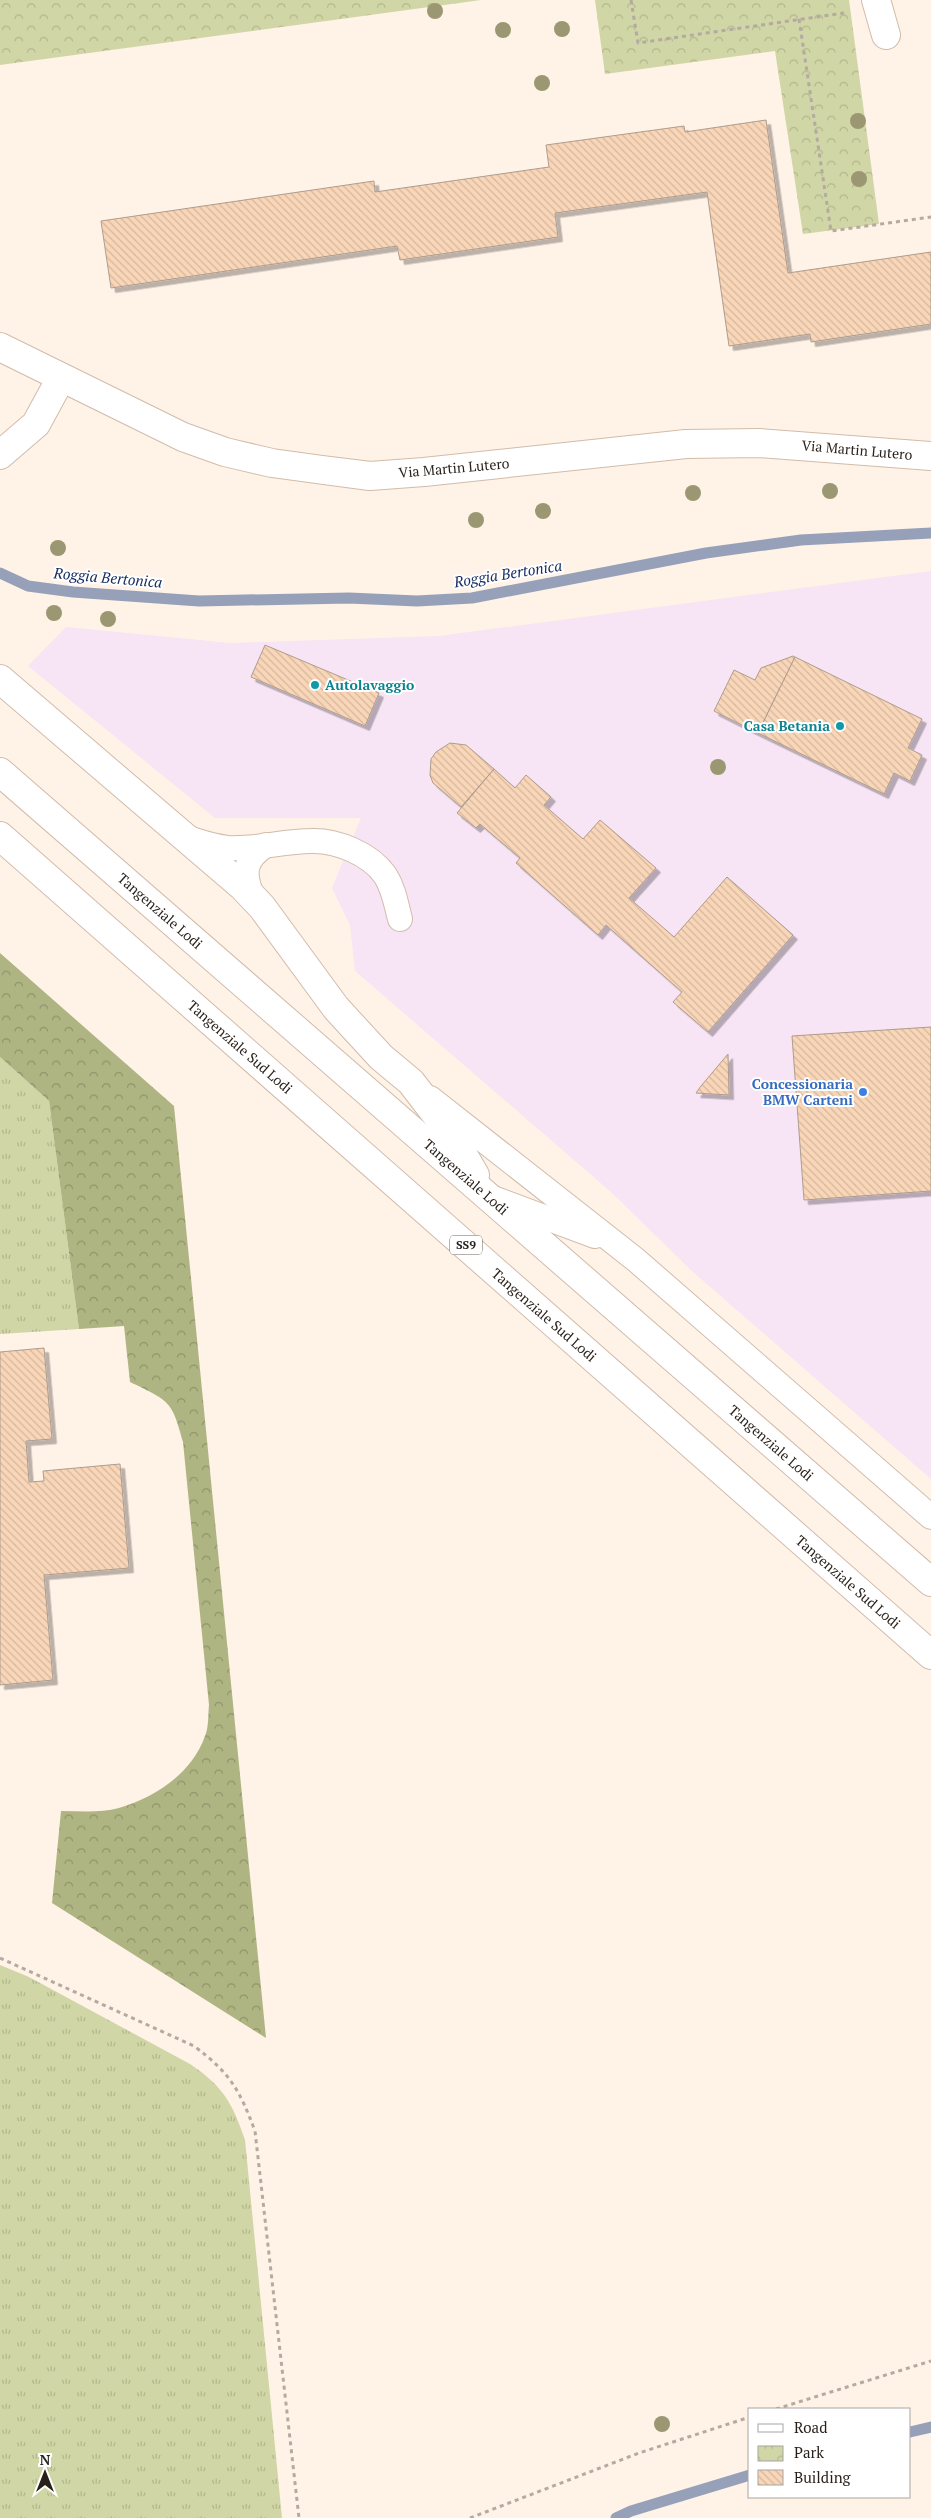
<svg xmlns="http://www.w3.org/2000/svg" width="931" height="2518" font-family="'PT Serif',serif">
	<style>
		.commercial { fill: #f7e4f4 }
		.grass { fill: url(#grass-tufts) }
		.forest { fill: url(#forest-crowns) }
		.park { fill: url(#park-crowns) }
		.lines { fill: none; stroke-linecap: round; stroke-linejoin: round }
		.stream { stroke: #96a0b9; stroke-width: 11 }
		.building { fill: url(#building-back-hatch); stroke: #af9c8c; filter: url(#shadow) }
		.service-casing { stroke: #d1bcab; stroke-width: 26 }
		.minor-casing { stroke: #d1bcab; stroke-width: 30 }
		.trunk-casing { stroke: #d1bcab; stroke-width: 30 }
		.path { stroke: #b5aaa1; stroke-width: 3; stroke-dasharray: 4 4; stroke-linecap: butt }
		.service { stroke: #fff; stroke-width: 24 }
		.minor { stroke: #fff; stroke-width: 28 }
		.trunk { stroke: #fff; stroke-width: 28 }
		.tree { fill: #9b9772 }
		.culture-dot { fill: #0f9aa8; stroke: #fff; stroke-width: 2 }
		.shop-dot { fill: #3f7fe0; stroke: #fff; stroke-width: 2 }
		.labels { text-anchor: middle; stroke-width: 4; stroke-linejoin: round; paint-order: stroke }
		.shield { fill: #fff; stroke: #68625e; stroke-width: 1 }
		.shield-label { font-size: 12px; font-weight: bold; fill: #271f19 }
		.street-label { font-size: 14px; fill: #271f19; stroke: #fff }
		.culture-label { font-size: 14px; font-weight: bold; fill: #0d838f; stroke: #fff; text-anchor: start }
		.shop-label { font-size: 14px; font-weight: bold; fill: #366cbe; stroke: #fff; text-anchor: end }
		.water-label { font-size: 15px; font-style: italic; fill: #162c62; stroke: #fff }
	</style>
	<defs>
		<pattern id="grass-tufts" width="24" height="20" patternUnits="userSpaceOnUse" patternTransform="scale(1.25)"><rect width="24" height="20" fill="#d0d6a5"/><path d="M3 7l-1-3M5 7V3M7 7l1-3M15 17l-1-3M17 17v-4M19 17l1-3" fill="none" stroke="#b3b78d"/></pattern>
		<pattern id="forest-crowns" width="20" height="18" patternUnits="userSpaceOnUse" patternTransform="scale(1.25)"><rect width="20" height="18" fill="#afb582"/><path d="M2 6a3 3 0 1 1 6 0M12 15a3 3 0 1 1 6 0" fill="none" stroke="#8e936a"/></pattern>
		<pattern id="park-crowns" width="20" height="18" patternUnits="userSpaceOnUse" patternTransform="scale(1.25)"><rect width="20" height="18" fill="#d0d6a5"/><path d="M2 6a3 3 0 1 1 6 0M12 15a3 3 0 1 1 6 0" fill="none" stroke="#b3b78d"/></pattern>
		<pattern id="building-back-hatch" width="6" height="6" patternUnits="userSpaceOnUse" patternTransform="scale(1.25)"><rect width="6" height="6" fill="#f9d6b8"/><path d="M-1 5l2 2M0 0l6 6M5-1l2 2" fill="none" stroke="#d5b79e"/></pattern>
		<filter id="shadow"><feDropShadow dx="4.5" dy="4.5" stdDeviation="0" flood-color="#0004"/></filter>
	</defs>
	<rect width="100%" height="100%" fill="#fff2e7"/>
	<!-- commercial -->
	<polygon class="commercial" points="931,571 931,1479 693,1272 611,1192 355,971 350,925 332,888 361,818 215,818 28,666 66,627 230,643 439,636"/>
	<!-- grass -->
	<g class="grass">
		<polygon points="0,1057 49,1101 79,1329 0,1334"/>
		<path d="M 0,1965 L 29,1977 L 190,2064 C 224,2087 232,2103 245,2140 L 282,2518 L 0,2518 Z"/>
	</g>
	<!-- forest -->
	<path class="forest" d="M 0,953 L 174,1106 L 266,2038 L 52,1903 L 61,1811 C 80,1811 101,1813 119,1808 C 156,1797 192,1773 205,1736 C 209,1727 208,1714 209,1705 L 183,1442 C 172,1400 169,1401 130,1382 L 124,1326 L 79,1329 L 49,1101 L 0,1057 Z"/>
	<!-- park -->
	<g class="park">
		<polygon points="0,0 481,0 0,65"/>
		<polygon points="595,0 849,0 879,224 803,234 775,51 605,74"/>
	</g>
	<g class="lines">
		<!-- stream -->
		<g class="stream">
			<polyline points="0,573 28,586 73,592 199,601 349,598 417,601 472,598 706,553 801,540 931,533"/>
			<polyline points="910,2432 931,2427"/>
			<polyline points="616,2518 631,2511 750,2475"/>
		</g>
	</g>
	<!-- building -->
	<g class="building">
		<polygon points="766,120 788,273 931,252 931,324 811,342 810,334 729,346 707,192 555,213 558,237 400,260 397,246 111,288 101,221 374,181 375,192 549,167 546,145 684,126 685,132"/>
		<polygon points="265,645 379,693 365,726 251,677"/>
		<polygon points="793,656 795,657 758,733 714,711 734,670 755,680 761,668"/>
		<polygon points="795,657 922,719 908,748 922,755 910,781 894,773 884,794 758,733"/>
		<polygon points="450,743 466,745 494,769 461,807 433,783 430,775 431,759 436,752"/>
		<polygon points="494,769 515,788 526,775 551,797 544,805 583,839 600,820 656,868 629,898 674,937 727,877 793,935 708,1032 673,1002 682,992 606,925 598,935 516,863 520,858 480,824 476,828 457,813"/>
		<polygon points="931,1027 931,1191 804,1200 792,1036"/>
		<polygon points="728,1054 729,1095 696,1093 701,1086"/>
		<polygon points="44,1348 52,1439 26,1441 29,1482 44,1481 43,1471 120,1464 129,1568 44,1575 53,1680 0,1685 0,1352"/>
	</g>
	<g class="lines">
		<defs>
			<g id="service">
				<path d="M 186,837 C 199,842 212,846 227,848 C 255,850 283,841 311,841 C 337,840 370,854 385,875 C 394,889 396,904 400,919"/>
				<path d="M 253,898 C 243,874 243,860 266,845"/>
				<polyline points="430,1098 636,1260 931,1517"/>
				<polyline points="493,1198 595,1236"/>
			</g>
			<g id="minor">
				<polyline points="876,0 886,35"/>
				<polyline points="0,347 183,437 225,452 272,463 323,470 370,476 424,472 686,444 759,443 931,456"/>
			</g>
			<g id="trunk">
				<polyline points="0,455 36,424 61,378"/>
				<polyline points="0,679 242,886 262,907 336,1008 381,1057 411,1082 451,1134 475,1175"/>
				<polyline points="0,772 931,1582"/>
				<polyline points="0,836 931,1655"/>
			</g>
		</defs>
		<!-- service casing -->
		<use href="#service" class="service-casing"/>
		<!-- minor casing -->
		<use href="#minor" class="minor-casing"/>
		<!-- trunk casing -->
		<use href="#trunk" class="trunk-casing"/>
		<!-- path -->
		<g class="path">
			<polyline points="631,0 638,43 844,13"/>
			<polyline points="799,19 831,231 931,217"/>
			<path d="M 0,1958 L 194,2046 C 231,2074 239,2089 255,2131 L 299,2518"/>
			<polyline points="776,2409 931,2361"/>
			<polyline points="470,2518 639,2453 750,2417"/>
		</g>
		<!-- service -->
		<use href="#service" class="service"/>
		<!-- minor -->
		<use href="#minor" class="minor"/>
		<!-- trunk -->
		<use href="#trunk" class="trunk"/>
	</g>
	<!-- trees -->
	<g class="tree">
		<circle cx="435" cy="11" r="8"/>
		<circle cx="562" cy="29" r="8"/>
		<circle cx="503" cy="30" r="8"/>
		<circle cx="542" cy="83" r="8"/>
		<circle cx="858" cy="121" r="8"/>
		<circle cx="859" cy="179" r="8"/>
		<circle cx="830" cy="491" r="8"/>
		<circle cx="693" cy="493" r="8"/>
		<circle cx="543" cy="511" r="8"/>
		<circle cx="476" cy="520" r="8"/>
		<circle cx="58" cy="548" r="8"/>
		<circle cx="54" cy="613" r="8"/>
		<circle cx="108" cy="619" r="8"/>
		<circle cx="718" cy="767" r="8"/>
		<circle cx="662" cy="2424" r="8"/>
	</g>
	<!-- markers -->
	<g class="culture-dot">
		<circle cx="315" cy="685" r="5"/>
		<circle cx="840" cy="726" r="5"/>
	</g>
	<circle class="shop-dot" cx="863" cy="1092" r="5"/>
	<g class="labels">
		<!-- shield labels -->
		<rect class="shield" x="450" y="1235.5" width="32" height="19" rx="4"/>
		<g class="shield-label">
			<text x="466" y="1249">SS9</text>
		</g>
		<!-- street labels -->
		<g class="street-label">
			<text transform="translate(857 450) rotate(5)" y="5">Via Martin Lutero</text>
			<text transform="translate(454 468) rotate(-5)" y="5">Via Martin Lutero</text>
			<text transform="translate(160 911) rotate(41)" y="5">Tangenziale Lodi</text>
			<text transform="translate(240 1047) rotate(41)" y="5">Tangenziale Sud Lodi</text>
			<text transform="translate(466 1177) rotate(41)" y="5">Tangenziale Lodi</text>
			<text transform="translate(544 1315) rotate(41)" y="5">Tangenziale Sud Lodi</text>
			<text transform="translate(771 1443) rotate(41)" y="5">Tangenziale Lodi</text>
			<text transform="translate(848 1582) rotate(41)" y="5">Tangenziale Sud Lodi</text>
		</g>
		<!-- culture labels -->
		<g class="culture-label">
			<text x="325" y="690">Autolavaggio</text>
			<text x="830" y="731" text-anchor="end">Casa Betania</text>
		</g>
		<!-- shop labels -->
		<g class="shop-label">
			<text x="853" y="1089">Concessionaria<tspan x="853" dy="16">BMW Carteni</tspan></text>
		</g>
		<!-- water labels -->
		<g class="water-label">
			<text transform="translate(508 574) rotate(-9)" y="5">Roggia Bertonica</text>
			<text transform="translate(108 578) rotate(5)" y="5">Roggia Bertonica</text>
		</g>
	</g>
	<!-- legend -->
	<rect x="748" y="2408" width="162" height="90" fill="#ffffff" stroke="#a9a5a3"/>
	<rect x="758" y="2424" width="25" height="8" fill="#ffffff" stroke="#a9a5a3"/>
	<text x="794" y="2433" font-size="15" fill="#271f19">Road</text>
	<rect x="758" y="2446" width="25" height="15" fill="url(#park-crowns)" stroke="#a9a5a3"/>
	<text x="794" y="2458" font-size="15" fill="#271f19">Park</text>
	<rect x="758" y="2470" width="25" height="15" fill="url(#building-back-hatch)" stroke="#a9a5a3"/>
	<text x="794" y="2483" font-size="15" fill="#271f19">Building</text>
	<!-- north arrow -->
	<g transform="translate(45 2473)" stroke="#ffffff" stroke-width="4" paint-order="stroke">
	<path d="M0-4L9 19L0 12L-9 19Z" fill="#271f19"/>
	<text y="-8" font-size="14" font-weight="bold" text-anchor="middle" fill="#271f19">N</text>
	</g>
</svg>
